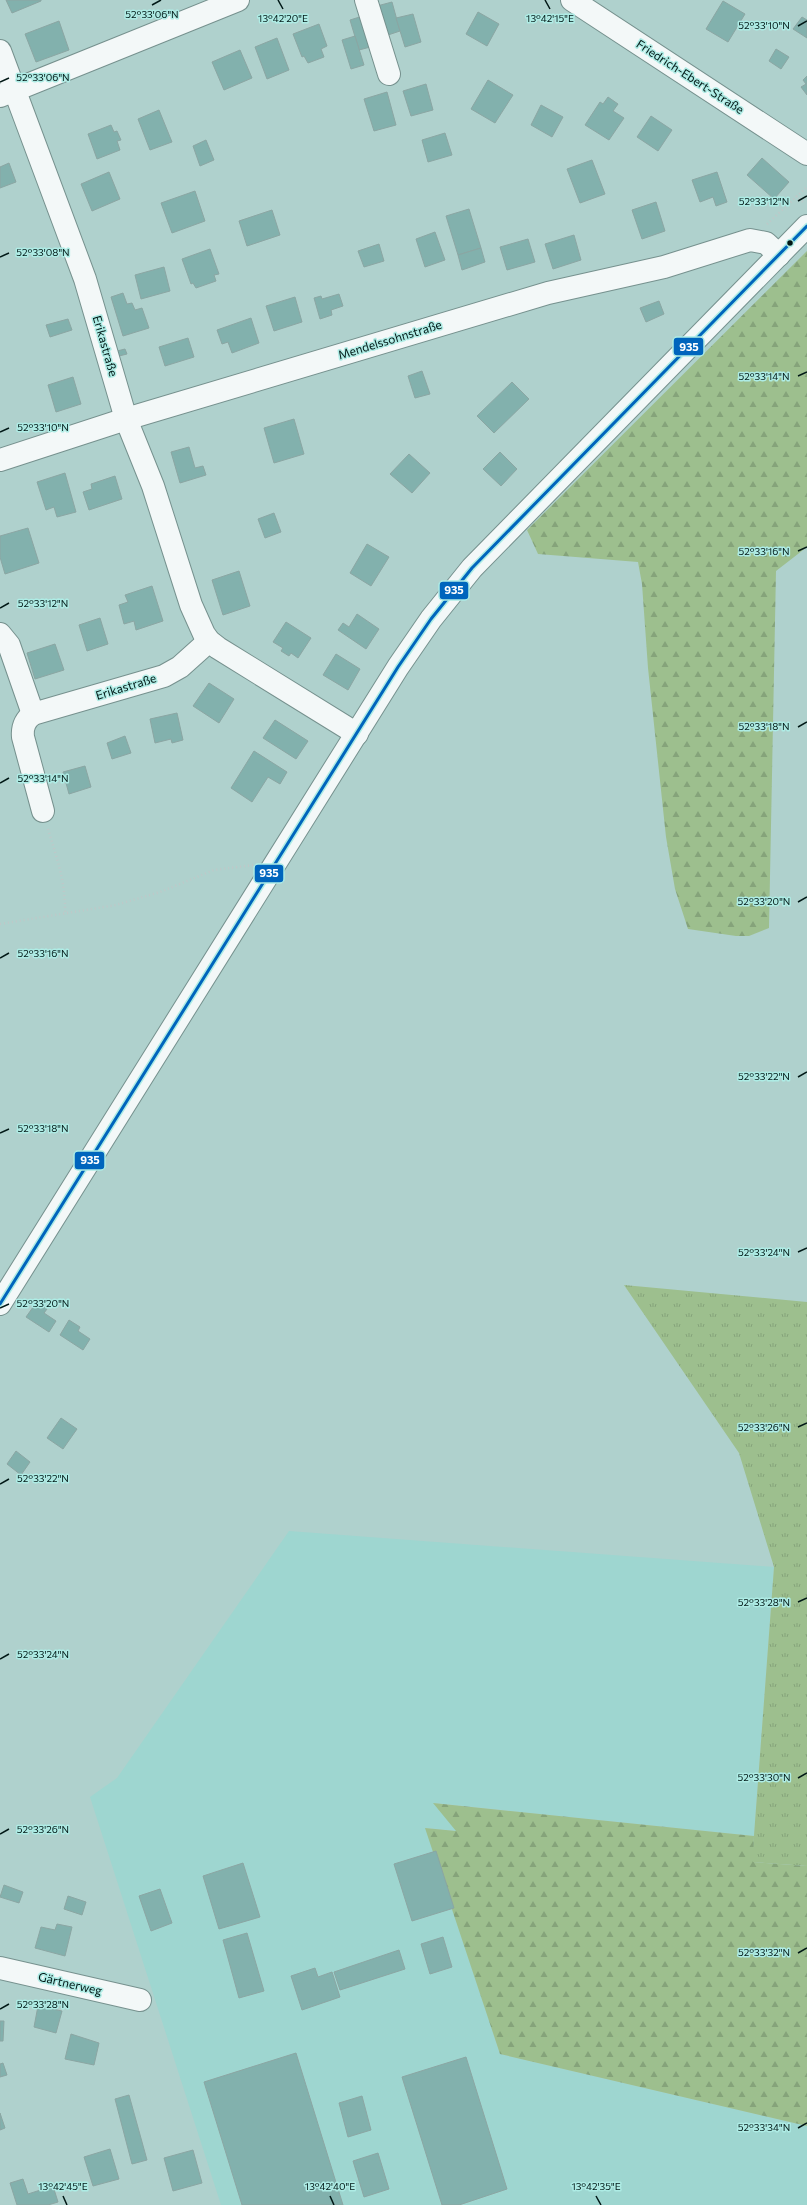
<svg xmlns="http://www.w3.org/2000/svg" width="807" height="2205" font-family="Commissioner,sans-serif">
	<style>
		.built { fill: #9ed6d0 }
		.grass { fill: url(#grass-tufts) }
		.forest { fill: url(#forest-firs) }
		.building { fill: #82b1ad; stroke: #8ba6a3 }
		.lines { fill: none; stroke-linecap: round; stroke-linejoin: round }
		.minor-casing { stroke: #76918e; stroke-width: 24 }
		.path { stroke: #bfc8c8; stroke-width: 2.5; stroke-dasharray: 1 3; stroke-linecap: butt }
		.minor { stroke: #f3f8f8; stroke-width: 22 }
		.bus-1-casing { stroke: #aeece5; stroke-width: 6 }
		.bus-1 { stroke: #0065bd; stroke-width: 3 }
		.ticks { fill: none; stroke: #011816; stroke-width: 1.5 }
		.bus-dot { fill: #011816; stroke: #aeece5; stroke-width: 1.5 }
		.labels { text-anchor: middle; stroke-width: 3; stroke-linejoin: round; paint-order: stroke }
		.street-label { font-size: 12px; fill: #011816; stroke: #aeece5 }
		.ticks-label { font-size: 10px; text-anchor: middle; fill: #011816; stroke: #aeece5; stroke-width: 3; stroke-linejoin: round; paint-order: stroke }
		.line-badge { stroke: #aeece5; stroke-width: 1.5 }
		.badge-label { font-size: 11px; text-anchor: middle; font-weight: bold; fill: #fff }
	</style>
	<defs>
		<pattern id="grass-tufts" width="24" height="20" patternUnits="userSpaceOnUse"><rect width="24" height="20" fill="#9dbf8e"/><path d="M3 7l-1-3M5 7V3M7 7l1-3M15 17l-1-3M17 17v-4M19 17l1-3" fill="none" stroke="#85a37a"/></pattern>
		<pattern id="forest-firs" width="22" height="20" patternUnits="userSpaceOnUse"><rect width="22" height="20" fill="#9dbf8e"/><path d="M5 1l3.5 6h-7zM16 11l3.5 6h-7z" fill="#85a37a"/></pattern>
	</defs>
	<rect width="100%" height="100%" fill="#afd1cd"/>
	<!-- built -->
	<polygon class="built" points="289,1531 774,1567 754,1836 434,1803 457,1831 426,1828 500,2054 807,2126 807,2205 221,2205 90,1797 117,1778"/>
	<!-- grass -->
	<polygon class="grass" points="624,1285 807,1302 807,1866 752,1862 774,1567 739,1453"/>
	<!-- forest -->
	<g class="forest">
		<polygon points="807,251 807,547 776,571 769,928 749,936 736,936 688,929 675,889 666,837 648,668 642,584 638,562 538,554 527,530"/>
		<polygon points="433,1803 754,1836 753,1862 807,1866 807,2126 500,2054 425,1828 456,1831"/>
	</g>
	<!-- building -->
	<g class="building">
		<polygon points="6,0 41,0 41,1 12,13"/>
		<polygon points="723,1 745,14 728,42 706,29"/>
		<polygon points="392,2 400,31 385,36 377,6"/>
		<polygon points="478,12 499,24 487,46 466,34"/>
		<polygon points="413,14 421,42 405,47 396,18"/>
		<polygon points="366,15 374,46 359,50 350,20"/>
		<polygon points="802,17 807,20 807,38 793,29"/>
		<polygon points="59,21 69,50 36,62 25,34"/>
		<polygon points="319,24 327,46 321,49 324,57 308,63 304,56 302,57 293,34"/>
		<polygon points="355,36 364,65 351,69 342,40"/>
		<polygon points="277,38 289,70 267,79 255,47"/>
		<polygon points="776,49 789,57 781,69 769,61"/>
		<polygon points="240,50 252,78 224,90 212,62"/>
		<polygon points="807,76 807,95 801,87 806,84 803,80"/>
		<polygon points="488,80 513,95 495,123 471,109"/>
		<polygon points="426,84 433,110 411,116 403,91"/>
		<polygon points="387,92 396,125 374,131 364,99"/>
		<polygon points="608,97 618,104 613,111 624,118 609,140 585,125 600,102 603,104"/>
		<polygon points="541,105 563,117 552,137 531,125"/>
		<polygon points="159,110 172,142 150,150 138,119"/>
		<polygon points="651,116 672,130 658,151 637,137"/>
		<polygon points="111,125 114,132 117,131 121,140 117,141 120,150 97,159 88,134"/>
		<polygon points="445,133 452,155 428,162 422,140"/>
		<polygon points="206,140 214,160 200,166 193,146"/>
		<polygon points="762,158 789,182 774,199 747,175"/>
		<polygon points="592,160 605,194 580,203 567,169"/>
		<polygon points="9,163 16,182 0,188 0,167"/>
		<polygon points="109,172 120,199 92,211 81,184"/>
		<polygon points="717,172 727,202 716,206 713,197 700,202 692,180"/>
		<polygon points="195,191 205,221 172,233 161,203"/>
		<polygon points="656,202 665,231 642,239 632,210"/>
		<polygon points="469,209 481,248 458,255 446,216"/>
		<polygon points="272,210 280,235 247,246 239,221"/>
		<polygon points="435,232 445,260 425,267 416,239"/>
		<polygon points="574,235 581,260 553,269 545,244"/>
		<polygon points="528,239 535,262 507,270 500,247"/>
		<polygon points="379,244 384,261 364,267 358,251"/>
		<polygon points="481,248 485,262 462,270 458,255"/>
		<polygon points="210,249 219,274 214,275 216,281 196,288 193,283 191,284 182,259"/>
		<polygon points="164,267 170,291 141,299 135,275"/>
		<polygon points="123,293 127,304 132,303 135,310 142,308 149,328 123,336 111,297"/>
		<polygon points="339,294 343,306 331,310 332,315 320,319 314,298 321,296 322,299"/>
		<polygon points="295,297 302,322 274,331 266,306"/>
		<polygon points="659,301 664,314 646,322 640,308"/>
		<polygon points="251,318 259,343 232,353 228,342 222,344 217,330"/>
		<polygon points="68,319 72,330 50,337 46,325"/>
		<polygon points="188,338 194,357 165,366 159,347"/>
		<polygon points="125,349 127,354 119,356 117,351"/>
		<polygon points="422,371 430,394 415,398 408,376"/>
		<polygon points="73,377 81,404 56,412 48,385"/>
		<polygon points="512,382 529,399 494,433 477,416"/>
		<polygon points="294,419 304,454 274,463 264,428"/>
		<polygon points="189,447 195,468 203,466 206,475 180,483 171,452"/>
		<polygon points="500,452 517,469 501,486 483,469"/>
		<polygon points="409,454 430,473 412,493 390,474"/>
		<polygon points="65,473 76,512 57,517 54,507 46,510 37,482"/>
		<polygon points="115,476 122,499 89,510 83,492 92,489 91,484"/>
		<polygon points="274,513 281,532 265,538 258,519"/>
		<polygon points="28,528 39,563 5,574 0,557 0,536"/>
		<polygon points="367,544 389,557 371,586 350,573"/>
		<polygon points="239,571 250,606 223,615 212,580"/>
		<polygon points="152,586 163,621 136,630 134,621 124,624 119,605 128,602 125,595"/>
		<polygon points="357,614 379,629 366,649 338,630 343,623 349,627"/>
		<polygon points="100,618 108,644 87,651 79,625"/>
		<polygon points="286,622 311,638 298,658 291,653 289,656 281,651 283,648 273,642"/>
		<polygon points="55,644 64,670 35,679 27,653"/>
		<polygon points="336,654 360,669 348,690 323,675"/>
		<polygon points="209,683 234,699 219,723 193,706"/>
		<polygon points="177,713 183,740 172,743 171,739 155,743 150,719"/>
		<polygon points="275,720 308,741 296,759 263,738"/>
		<polygon points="125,736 131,753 112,759 107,743"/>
		<polygon points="254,751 287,772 280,784 268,777 252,802 231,788"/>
		<polygon points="85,766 91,787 69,794 63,772"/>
		<polygon points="36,1303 47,1309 44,1313 56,1321 49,1332 26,1317"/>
		<polygon points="69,1320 80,1327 78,1331 90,1339 83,1350 60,1335"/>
		<polygon points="61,1418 77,1429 63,1449 47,1438"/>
		<polygon points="16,1451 30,1462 21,1475 7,1464"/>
		<polygon points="436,1851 454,1908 412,1921 394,1864"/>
		<polygon points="243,1863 260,1917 219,1929 203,1876"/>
		<polygon points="4,1885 23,1892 19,1903 0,1897"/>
		<polygon points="160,1889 172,1923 151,1931 139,1896"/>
		<polygon points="68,1896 86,1902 82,1915 64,1909"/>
		<polygon points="57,1924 72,1927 65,1956 35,1948 41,1927 55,1930"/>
		<polygon points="247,1933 264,1991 239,1998 223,1940"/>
		<polygon points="443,1937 452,1967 430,1974 421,1944"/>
		<polygon points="399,1950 405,1969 340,1990 334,1972"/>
		<polygon points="315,1968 318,1977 332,1972 340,1997 302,2010 291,1976"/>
		<polygon points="38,2006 62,2011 56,2033 34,2027"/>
		<polygon points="0,2021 4,2021 3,2041 0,2041"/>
		<polygon points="71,2034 99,2043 94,2065 65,2059"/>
		<polygon points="296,2053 343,2205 242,2205 204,2082"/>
		<polygon points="466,2057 507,2189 459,2205 442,2205 402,2077"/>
		<polygon points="3,2063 7,2075 0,2077 0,2064"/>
		<polygon points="129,2095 147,2160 132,2164 115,2099"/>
		<polygon points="362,2096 371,2130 348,2137 339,2103"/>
		<polygon points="0,2113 5,2128 0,2130"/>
		<polygon points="110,2149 119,2179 93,2186 84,2157"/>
		<polygon points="193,2150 202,2183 173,2191 164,2158"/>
		<polygon points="378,2153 389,2189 364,2197 353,2161"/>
		<polygon points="23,2179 28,2194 53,2186 58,2202 48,2205 17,2205 10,2183"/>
	</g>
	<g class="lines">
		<defs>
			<g id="minor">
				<polyline points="366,0 389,74"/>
				<polyline points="572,0 807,154"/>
				<polyline points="0,51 85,279 126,419 153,486 191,605 204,634 209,641 218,648 357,734"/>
				<polyline points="0,96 238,0"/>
				<polyline points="0,460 126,419 548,293 664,267 750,240 766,243 779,255"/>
				<polyline points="0,634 9,645 33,714"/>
				<path d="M 43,811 L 23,737 C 22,727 25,720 33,714 L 164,676 L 180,667 L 209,641"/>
				<polyline points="0,1304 398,667 431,619 472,568 807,226"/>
				<polyline points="0,1968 140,2000"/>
			</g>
		</defs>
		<!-- minor casing -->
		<use href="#minor" class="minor-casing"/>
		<!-- path -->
		<g class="path">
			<polyline points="796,196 804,203"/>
			<polyline points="767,224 807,187"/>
			<path d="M 48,829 C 57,859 66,883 65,915"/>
			<polyline points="0,924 116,905 160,892 214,870 253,865"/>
		</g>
		<!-- minor -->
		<use href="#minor" class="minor"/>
		<defs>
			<polyline id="bus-1" points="0,1304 398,667 431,619 472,568 807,226"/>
		</defs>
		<!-- bus-1 casing -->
		<use href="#bus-1" class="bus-1-casing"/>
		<!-- bus-1 -->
		<use href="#bus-1" class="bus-1"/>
	</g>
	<!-- ticks -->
	<path class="ticks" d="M 278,0 L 283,9M 545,0 L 550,9M 152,5 L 161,0M 798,26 L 807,21M 0,82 L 9,78M 798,201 L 807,196M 0,257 L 9,253M 798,376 L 807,372M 0,432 L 9,428M 798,551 L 807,547M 0,608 L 9,603M 798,727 L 807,722M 0,783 L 9,778M 798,902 L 807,897M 0,958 L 9,953M 798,1077 L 807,1072M 0,1133 L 9,1129M 798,1252 L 807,1248M 0,1308 L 9,1304M 798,1427 L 807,1423M 0,1484 L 9,1479M 798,1602 L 807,1598M 0,1659 L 9,1654M 798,1778 L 807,1773M 0,1834 L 9,1829M 798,1953 L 807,1948M 0,2009 L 9,2004M 798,2128 L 807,2123M 63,2196 L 67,2205M 330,2196 L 334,2205M 596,2196 L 601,2205"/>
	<!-- markers -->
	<circle class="bus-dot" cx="790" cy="243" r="3.5"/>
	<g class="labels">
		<!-- street labels -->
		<g class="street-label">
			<text transform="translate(690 77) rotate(33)" y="4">Friedrich-Ebert-Straße</text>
			<text transform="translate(390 340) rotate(-17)" y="4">Mendelssohnstraße</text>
			<text transform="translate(105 346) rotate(74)" y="4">Erikastraße</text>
			<text transform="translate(126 687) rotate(-17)" y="4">Erikastraße</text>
			<text transform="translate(70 1984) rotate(13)" y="4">Gärtnerweg</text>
		</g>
	</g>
	<g class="ticks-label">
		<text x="152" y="18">52°33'06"N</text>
		<text x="283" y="22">13°42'20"E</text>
		<text x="550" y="22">13°42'15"E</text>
		<text x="764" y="29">52°33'10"N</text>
		<text x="43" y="81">52°33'06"N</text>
		<text x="764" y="205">52°33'12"N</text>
		<text x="43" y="256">52°33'08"N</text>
		<text x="764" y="380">52°33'14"N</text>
		<text x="43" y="431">52°33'10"N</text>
		<text x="764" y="555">52°33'16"N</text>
		<text x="43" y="607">52°33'12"N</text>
		<text x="764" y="730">52°33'18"N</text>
		<text x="43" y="782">52°33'14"N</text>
		<text x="764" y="905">52°33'20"N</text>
		<text x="43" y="957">52°33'16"N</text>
		<text x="764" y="1080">52°33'22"N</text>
		<text x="43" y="1132">52°33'18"N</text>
		<text x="764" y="1256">52°33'24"N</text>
		<text x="43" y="1307">52°33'20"N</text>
		<text x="764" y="1431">52°33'26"N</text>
		<text x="43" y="1482">52°33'22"N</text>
		<text x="764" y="1606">52°33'28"N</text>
		<text x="43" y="1658">52°33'24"N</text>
		<text x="764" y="1781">52°33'30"N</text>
		<text x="43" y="1833">52°33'26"N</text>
		<text x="764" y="1956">52°33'32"N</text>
		<text x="43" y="2008">52°33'28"N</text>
		<text x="764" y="2131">52°33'34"N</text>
		<text x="63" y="2190">13°42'45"E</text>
		<text x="330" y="2190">13°42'40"E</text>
		<text x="596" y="2190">13°42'35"E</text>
	</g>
	<g class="line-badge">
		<rect x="673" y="337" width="31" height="19" rx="4" fill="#0065bd"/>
		<rect x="439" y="581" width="30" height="19" rx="4" fill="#0065bd"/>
		<rect x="254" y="864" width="30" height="19" rx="4" fill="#0065bd"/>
		<rect x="74" y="1151" width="31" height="19" rx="4" fill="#0065bd"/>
	</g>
	<g class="badge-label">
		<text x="689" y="351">935</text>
		<text x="454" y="594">935</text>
		<text x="269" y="877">935</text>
		<text x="90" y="1164">935</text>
	</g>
</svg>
